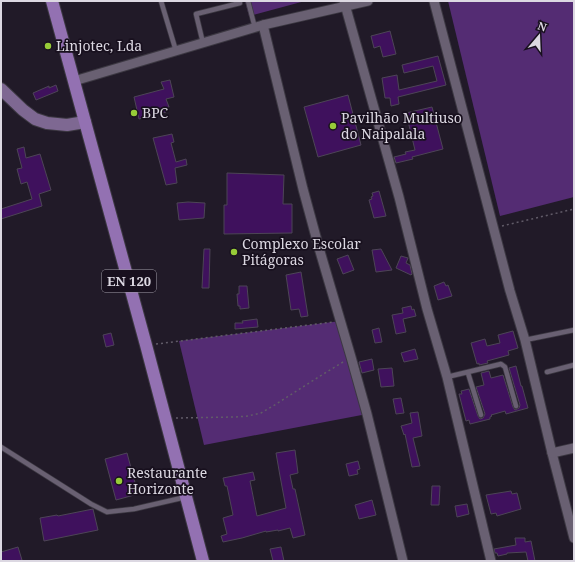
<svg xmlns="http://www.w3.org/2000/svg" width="575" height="562" font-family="'Noto Serif',serif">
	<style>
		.green { fill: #542c73 }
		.building { fill: #3f115d; stroke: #4d4556 }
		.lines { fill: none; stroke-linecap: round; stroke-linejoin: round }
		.lane-casing { stroke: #3c3842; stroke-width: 6 }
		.street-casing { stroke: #3c3842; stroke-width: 11 }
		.secondary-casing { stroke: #3c3842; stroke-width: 14 }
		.primary-casing { stroke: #3c3842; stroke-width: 14 }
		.path { stroke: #615b68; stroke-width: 1.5; stroke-dasharray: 2 3; stroke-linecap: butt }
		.lane { stroke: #696072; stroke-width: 4.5 }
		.street { stroke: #696072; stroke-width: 9 }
		.secondary { stroke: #7e6892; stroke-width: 12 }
		.primary { stroke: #9371b2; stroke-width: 12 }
		.poi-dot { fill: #97cc38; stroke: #18101e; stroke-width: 1.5 }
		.labels { text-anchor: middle; stroke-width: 3.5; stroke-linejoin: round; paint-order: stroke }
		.shield { fill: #18101e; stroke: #a19ca7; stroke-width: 1 }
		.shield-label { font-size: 13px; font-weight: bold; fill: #dcd8e2 }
		.poi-label { font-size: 14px; fill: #dcd8e2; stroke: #18101e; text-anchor: start }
	</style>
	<rect width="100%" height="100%" fill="#211a28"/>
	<!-- green -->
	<g class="green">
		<polygon points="245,1 305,1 249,16"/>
		<polygon points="448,1 574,1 574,197 500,216"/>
		<polygon points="341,321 367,414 204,445 179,341"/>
	</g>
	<!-- building -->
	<g class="building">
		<polygon points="390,31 396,54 383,57 380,46 374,48 371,36"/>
		<polygon points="438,56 446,85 398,97 399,104 391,106 390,98 385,98 382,78 397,75 399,90 437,81 433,66 404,73 402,65"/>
		<polygon points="170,80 174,97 166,99 169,107 165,108 166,112 139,119 134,97 164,89 161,82"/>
		<polygon points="56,85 58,91 36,100 33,93 49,86 49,88"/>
		<polygon points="348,95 361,145 318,157 304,107"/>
		<polygon points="432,107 443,149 412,157 413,159 396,163 394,157 406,154 405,152 415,150 406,113"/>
		<polygon points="172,134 174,142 171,143 176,162 186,159 187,165 175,168 177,183 166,185 153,138"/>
		<polygon points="24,147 26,158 40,154 51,190 39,194 42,206 1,219 1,209 32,199 27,182 21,184 17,169 22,168 17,149"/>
		<polygon points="227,173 284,175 283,204 292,204 292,233 224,234 224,205 227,205"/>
		<polygon points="379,191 386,216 374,218 369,200 372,199 371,197 373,196 372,193"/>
		<polygon points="188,202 205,203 204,218 179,220 177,203"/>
		<polygon points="204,249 210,249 209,288 202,288"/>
		<polygon points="381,249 392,270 376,272 372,250"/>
		<polygon points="348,255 354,270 343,274 337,259"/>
		<polygon points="401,256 408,258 406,263 410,265 412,274 411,275 396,268"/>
		<polygon points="301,272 308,316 301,317 299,309 291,310 286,275"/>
		<polygon points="444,282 446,286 448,285 452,296 438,300 434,286"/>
		<polygon points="239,286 247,286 249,308 240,309 240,306 238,306 237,294 239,294"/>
		<polygon points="411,306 412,310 414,309 416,316 403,319 406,332 396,334 392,315 403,313 402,308"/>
		<polygon points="257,319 258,327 235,329 235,323 243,323 242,321"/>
		<polygon points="379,328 382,342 375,343 372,330"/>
		<polygon points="513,331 518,348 508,351 509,355 487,361 488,363 479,365 479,363 477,364 471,343 485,339 487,346 500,343 498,335"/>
		<polygon points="111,333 114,345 106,347 103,335"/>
		<polygon points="415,349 418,359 404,362 401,353"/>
		<polygon points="372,359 374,370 362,373 359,362"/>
		<polygon points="516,366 521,386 522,386 528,408 506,414 505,411 491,415 492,416 490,417 490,419 470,424 469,420 466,421 459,394 462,394 461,391 469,389 478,416 480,419 483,418 485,414 476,387 484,385 481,373 489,371 491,378 503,375 513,407 515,410 519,408 520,405 509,368"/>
		<polygon points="392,368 394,386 381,387 378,369"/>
		<polygon points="401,398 404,413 396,414 393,399"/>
		<polygon points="418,412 422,436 413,438 420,466 412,467 405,434 404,435 401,426 412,423 410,413"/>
		<polygon points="295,450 298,473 290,475 293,489 295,489 305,535 293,538 290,528 278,531 278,530 266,532 266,531 242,538 223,542 221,536 227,534 223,518 233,515 227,486 225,486 223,478 253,472 255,480 250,481 257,516 286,508 280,476 276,453"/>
		<polygon points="127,453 138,494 116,500 105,459"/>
		<polygon points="358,461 360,469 357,470 358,474 349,476 346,464"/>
		<polygon points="432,486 440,486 439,505 431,505"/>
		<polygon points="511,491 512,494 517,493 521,509 497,516 496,513 491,514 486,495"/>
		<polygon points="372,500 376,515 359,519 355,505"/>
		<polygon points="467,504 469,514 457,517 455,506"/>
		<polygon points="93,509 98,530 44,541 40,518 57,515 58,516"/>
		<polygon points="515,538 525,538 525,542 531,541 535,561 528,561 526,552 507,553 507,554 498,556 497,553 495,553 494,549 516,545"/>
		<polygon points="18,547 22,560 18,561 1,561 1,552"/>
		<polygon points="281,547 284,561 273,561 270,549"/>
	</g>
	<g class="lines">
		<defs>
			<g id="lane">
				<polyline points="161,1 176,51"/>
				<polyline points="248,1 255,28"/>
				<polyline points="203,43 196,14 240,3"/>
				<polyline points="525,340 574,330"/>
				<polyline points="547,372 574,365"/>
				<polyline points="468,373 481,415"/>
				<polyline points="447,377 501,364 505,367 516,406"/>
				<polyline points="1,447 91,504 107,512 134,509 186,497"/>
			</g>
			<g id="street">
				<polyline points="344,1 399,197 427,309 447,377 491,561"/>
				<polyline points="434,1 510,291 525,340 552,453 574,538"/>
				<polyline points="263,25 303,189 319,248 351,357 367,414 403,561"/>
				<polyline points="74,81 263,25 368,1"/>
				<polyline points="552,453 574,448"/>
			</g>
			<polyline id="secondary" points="1,89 23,110 35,119 47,123 67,125 85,122"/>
			<polyline id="primary" points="52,1 146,345 203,561"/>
		</defs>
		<!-- lane casing -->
		<use href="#lane" class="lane-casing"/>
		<!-- street casing -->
		<use href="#street" class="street-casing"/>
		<!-- secondary casing -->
		<use href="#secondary" class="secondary-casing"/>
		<!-- primary casing -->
		<use href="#primary" class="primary-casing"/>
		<!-- path -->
		<g class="path">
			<polyline points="502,226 574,209"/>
			<polyline points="156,344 333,322"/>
			<polyline points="176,418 235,417 248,416 261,413 273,406 317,378 343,362"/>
		</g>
		<!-- lane -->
		<use href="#lane" class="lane"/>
		<!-- street -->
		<use href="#street" class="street"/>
		<!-- secondary -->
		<use href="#secondary" class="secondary"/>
		<!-- primary -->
		<use href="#primary" class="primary"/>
	</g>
	<!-- markers -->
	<g class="poi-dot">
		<circle cx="48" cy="46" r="4"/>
		<circle cx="134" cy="113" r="4"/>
		<circle cx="333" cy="126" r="4"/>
		<circle cx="234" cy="252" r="4"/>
		<circle cx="119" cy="481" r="4"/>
	</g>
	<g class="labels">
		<!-- shield labels -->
		<rect class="shield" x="102" y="270" width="54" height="22" rx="3"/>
		<g class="shield-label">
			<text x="129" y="286">EN 120</text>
		</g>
		<!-- poi labels -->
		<g class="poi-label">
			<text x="56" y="51">Linjotec, Lda</text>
			<text x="142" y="118">BPC</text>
			<text x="341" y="123">Pavilhão Multiuso<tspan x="341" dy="16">do Naipalala</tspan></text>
			<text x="242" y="249">Complexo Escolar<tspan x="242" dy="16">Pitágoras</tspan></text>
			<text x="127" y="478">Restaurante<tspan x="127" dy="16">Horizonte</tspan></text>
		</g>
	</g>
	<!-- border -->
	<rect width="575" height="562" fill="none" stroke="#dcd8e2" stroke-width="4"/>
	<!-- north arrow -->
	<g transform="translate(539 36) rotate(19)" stroke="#18101e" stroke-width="3" paint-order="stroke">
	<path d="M0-3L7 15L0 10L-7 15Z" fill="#dcd8e2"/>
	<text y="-6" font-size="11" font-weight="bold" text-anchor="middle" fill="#dcd8e2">N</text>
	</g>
</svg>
